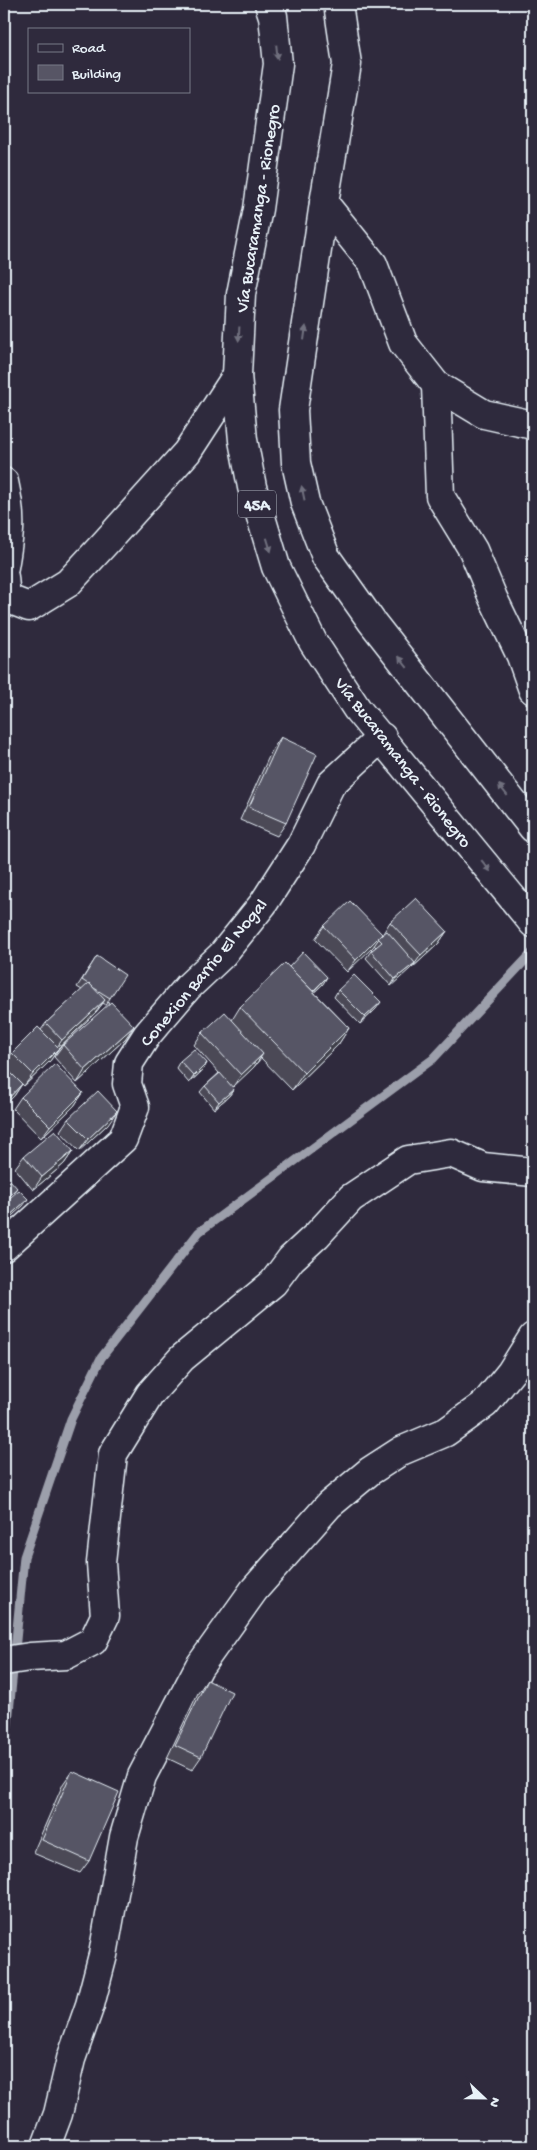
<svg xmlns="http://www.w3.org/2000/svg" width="537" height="2150" font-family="'Gochi Hand',sans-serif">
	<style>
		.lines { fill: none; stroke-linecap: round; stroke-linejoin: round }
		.stream { stroke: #9c9fab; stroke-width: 9 }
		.pedestrian-casing { stroke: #e8f1f8; stroke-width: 31 }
		.minor-casing { stroke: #e8f1f8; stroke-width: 31 }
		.trunk-casing { stroke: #e8f1f8; stroke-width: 31 }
		.pedestrian { stroke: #2f2a3d; stroke-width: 28 }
		.minor { stroke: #2f2a3d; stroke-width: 28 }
		.trunk { stroke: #2f2a3d; stroke-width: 28 }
		.wall { fill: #4b4957; stroke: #e8f1f8 }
		.shaded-wall { fill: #3d3c47; stroke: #e8f1f8 }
		.building { fill: #575565; stroke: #e8f1f8 }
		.oneway { fill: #70707e }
		.labels { text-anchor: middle; stroke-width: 4.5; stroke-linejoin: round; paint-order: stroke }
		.shield { fill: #2f2a3d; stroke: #b0b5c0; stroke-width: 1 }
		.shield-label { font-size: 16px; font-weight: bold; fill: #e8f1f8 }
		.street-label { font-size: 18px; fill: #e8f1f8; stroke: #2f2a3d }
	</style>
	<rect width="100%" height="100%" fill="#2f2a3d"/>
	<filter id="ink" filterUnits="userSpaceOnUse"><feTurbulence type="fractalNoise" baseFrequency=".02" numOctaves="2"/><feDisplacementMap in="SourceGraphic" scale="10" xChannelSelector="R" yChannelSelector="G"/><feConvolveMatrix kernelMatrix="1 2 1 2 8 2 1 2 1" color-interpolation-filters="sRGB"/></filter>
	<g filter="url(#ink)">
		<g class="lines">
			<!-- stream -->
			<polyline class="stream" points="4,1764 24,1557 71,1419 101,1358 199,1232 433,1059 533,952"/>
			<defs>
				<polyline id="pedestrian" points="436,385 440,496 473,550 493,598 521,656 533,690"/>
				<g id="minor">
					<polyline points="324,203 373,264 403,343 436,385 484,414 533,425"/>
					<path d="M 4,482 C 12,518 10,532 4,567"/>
					<polyline points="4,577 6,598 29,607 68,583 106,542 187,452 237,375"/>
					<polyline points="4,1247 123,1139 135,1107 127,1084 129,1063 147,1035 188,987 222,955 263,904 301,845 331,784 382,737"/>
					<polyline points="4,1661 30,1657 66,1655 93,1641 105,1616 101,1563 113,1454 150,1394 182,1358 273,1283 291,1259 317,1235 351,1198 408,1160 451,1153 483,1167 533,1172"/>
					<polyline points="46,2146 58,2114 71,2059 90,2005 103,1955 124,1837 142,1776 199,1667 254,1590 329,1505 370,1471 401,1451 446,1432 485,1404 511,1372 533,1337"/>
				</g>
				<g id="trunk">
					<polyline points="269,4 273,16 278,64 258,209 241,294 237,375 243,440 252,487 276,567 313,642 357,709 533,923"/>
					<polyline points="338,4 347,64 324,203 293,410 296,463 305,503 326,557 372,622 533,828"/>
				</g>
			</defs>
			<!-- pedestrian casing -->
			<use href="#pedestrian" class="pedestrian-casing"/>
			<!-- minor casing -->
			<use href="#minor" class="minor-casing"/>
			<!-- trunk casing -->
			<use href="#trunk" class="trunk-casing"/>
			<!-- pedestrian -->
			<use href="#pedestrian" class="pedestrian"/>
			<!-- minor -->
			<use href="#minor" class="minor"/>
			<!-- trunk -->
			<use href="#trunk" class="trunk"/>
		</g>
		<!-- wall -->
		<g class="wall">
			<polygon points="281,737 286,823 277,836 240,820 272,750"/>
			<polygon points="390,922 447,931 438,944 412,968 411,967 391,986 366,958 371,951 376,947 374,945 347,972 315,939 324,926 380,937 382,935"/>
			<polygon points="97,956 110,998 106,1005 103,1003 96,1012 59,1048 50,1061 24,1086 22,1084 14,1096 4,1106 4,1064 12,1053 41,1030 46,1023 82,990 77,987"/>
			<polygon points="289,967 323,984 314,992 349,1028 338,1045 292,1090 261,1058 254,1067 232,1087 234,1089 229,1096 214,1109 200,1092 205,1086 219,1073 194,1045 202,1033 232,1020 240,1007"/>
			<polygon points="338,990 376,1009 360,1024 334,997"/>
			<polygon points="125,1039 77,1083 54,1057 63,1045"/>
			<polygon points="180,1061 207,1063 203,1070 189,1083 176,1068"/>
			<polygon points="83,1093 74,1106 41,1138 13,1109 21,1097"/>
			<polygon points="68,1119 108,1124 79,1151 60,1131"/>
			<polygon points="73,1151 64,1164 33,1190 15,1168 24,1156"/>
			<polygon points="207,1680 201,1757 192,1770 167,1758 198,1693"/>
			<polygon points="72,1771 89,1861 80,1873 33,1853 63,1784"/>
		</g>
		<!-- shaded-wall -->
		<g class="shaded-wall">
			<polygon points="8,4 10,4 4,12 4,9"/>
			<polygon points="447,931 438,944 412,968 421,955"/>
			<polygon points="382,934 373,947 347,972 356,960"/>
			<polygon points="415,963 410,969 391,986 395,979"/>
			<polygon points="327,977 323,984 304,1002 309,996"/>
			<polygon points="105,1000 96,1012 53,1053 62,1040"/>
			<polygon points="381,1002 376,1009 360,1024 365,1017"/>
			<polygon points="134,1026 125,1039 77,1083 85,1070"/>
			<polygon points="349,1028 338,1045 292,1090 304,1073"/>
			<polygon points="59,1048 50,1061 24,1086 33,1074"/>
			<polygon points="263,1054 254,1067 232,1088 241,1075"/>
			<polygon points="207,1063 203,1070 189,1083 194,1076"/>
			<polygon points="22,1084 14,1096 4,1106 4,1103"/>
			<polygon points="234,1089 229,1096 214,1109 219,1102"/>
			<polygon points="83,1093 74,1106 41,1138 50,1126"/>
			<polygon points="117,1111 108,1124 79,1151 88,1139"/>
			<polygon points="73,1151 64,1164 33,1190 42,1177"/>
			<polygon points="17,1188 12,1194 4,1202 4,1200"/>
			<polygon points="28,1199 23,1206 4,1223 7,1218"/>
		</g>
		<!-- building -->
		<g class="building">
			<polygon points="4,4 8,4 4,9"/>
			<polygon points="281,737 317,754 286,823 249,807"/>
			<polygon points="416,898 447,931 421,955 390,922"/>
			<polygon points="350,901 382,934 356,960 324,926"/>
			<polygon points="387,931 415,963 395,979 371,951 382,942 378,938"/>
			<polygon points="303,952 327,977 313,991 289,967"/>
			<polygon points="97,956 125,975 110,998 94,988 89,983 88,984 82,980"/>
			<polygon points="285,963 349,1028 304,1073 240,1007"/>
			<polygon points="354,975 381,1002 365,1017 338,990"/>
			<polygon points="89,983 105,1000 62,1040 46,1023"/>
			<polygon points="111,1002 134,1026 85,1070 63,1045"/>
			<polygon points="225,1012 263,1054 241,1075 202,1033"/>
			<polygon points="38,1027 59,1048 33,1074 12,1053"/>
			<polygon points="194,1049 207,1063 194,1076 180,1061"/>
			<polygon points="55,1064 83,1093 50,1126 21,1097"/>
			<polygon points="4,1066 22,1084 4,1103"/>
			<polygon points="220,1073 234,1089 219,1102 205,1086"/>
			<polygon points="98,1091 117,1111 88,1139 68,1119"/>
			<polygon points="55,1130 73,1151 42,1177 24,1156"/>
			<polygon points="4,1171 9,1177 4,1181"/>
			<polygon points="10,1180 17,1188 4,1200 4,1185"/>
			<polygon points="19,1190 28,1199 7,1218 4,1214 4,1203"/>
			<polygon points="4,1214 9,1219 4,1224"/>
			<polygon points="207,1680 232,1692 201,1757 175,1745"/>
			<polygon points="72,1771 119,1792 89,1861 42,1840"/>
		</g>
		<!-- one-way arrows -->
		<defs><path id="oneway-solid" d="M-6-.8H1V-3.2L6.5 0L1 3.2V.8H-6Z" transform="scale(1.25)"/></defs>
		<g class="oneway">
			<use href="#oneway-solid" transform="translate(277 52) rotate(84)"/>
			<use href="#oneway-solid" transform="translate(305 333) rotate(-82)"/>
			<use href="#oneway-solid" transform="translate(239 334) rotate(93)"/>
			<use href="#oneway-solid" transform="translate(303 493) rotate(-102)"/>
			<use href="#oneway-solid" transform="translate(269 545) rotate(73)"/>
			<use href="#oneway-solid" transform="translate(403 662) rotate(-128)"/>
			<use href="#oneway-solid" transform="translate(503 790) rotate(-128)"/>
			<use href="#oneway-solid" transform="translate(486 866) rotate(51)"/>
		</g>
	</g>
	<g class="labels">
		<!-- shield labels -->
		<rect class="shield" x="238" y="490.5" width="38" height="27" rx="4"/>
		<g class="shield-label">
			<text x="257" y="510">45A</text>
		</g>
		<!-- street labels -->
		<g class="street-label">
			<text transform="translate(257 208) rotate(-81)" y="6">Vía Bucaramanga - Rionegro</text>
			<text transform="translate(404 762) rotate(52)" y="6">Vía Bucaramanga - Rionegro</text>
			<text transform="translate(203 972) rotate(-50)" y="6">Conexion Barrio El Nogal</text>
		</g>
	</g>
	<!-- margin -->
	<rect width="537" height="2150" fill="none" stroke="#2f2a3d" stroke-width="20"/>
	<rect x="10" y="10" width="517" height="2130" fill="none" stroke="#e8f1f8" stroke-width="2" filter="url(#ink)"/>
	<!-- legend -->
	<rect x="28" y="28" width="162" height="65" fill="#2f2a3d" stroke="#797a88"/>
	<rect x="38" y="44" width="25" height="8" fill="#2f2a3d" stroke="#797a88"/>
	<text x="72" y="52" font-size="15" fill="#e8f1f8">Road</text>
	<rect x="38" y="65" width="25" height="15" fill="#575565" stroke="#797a88"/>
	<text x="72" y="78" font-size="15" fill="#e8f1f8">Building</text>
	<!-- north arrow -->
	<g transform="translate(484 2098) rotate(112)" stroke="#2f2a3d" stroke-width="4" paint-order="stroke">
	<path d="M0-4L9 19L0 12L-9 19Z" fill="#e8f1f8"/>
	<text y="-8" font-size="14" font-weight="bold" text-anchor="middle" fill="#e8f1f8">N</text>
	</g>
</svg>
